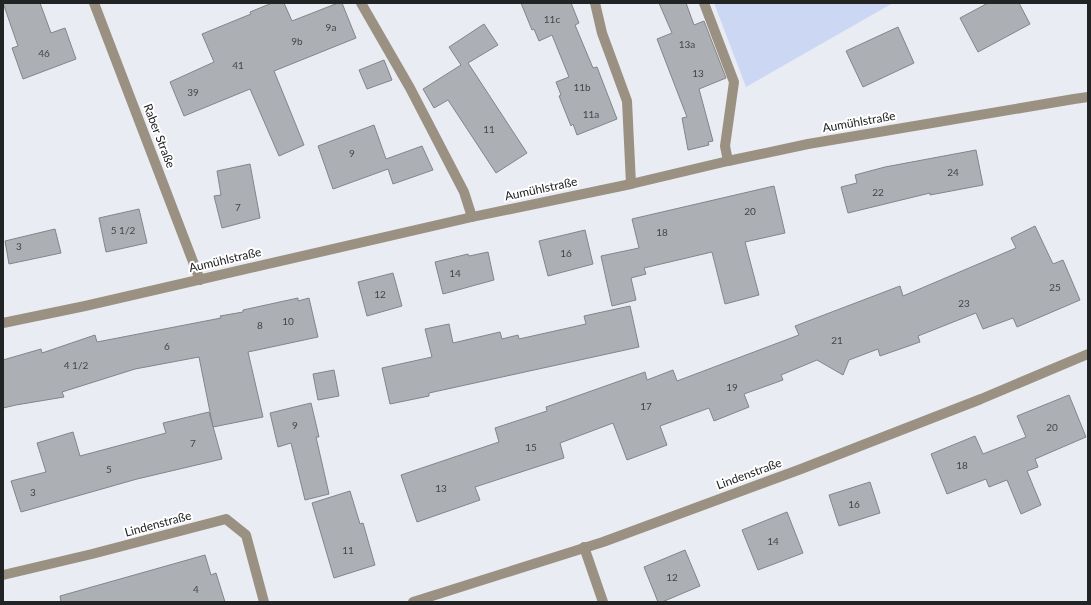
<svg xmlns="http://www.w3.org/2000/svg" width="1091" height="605" font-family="Lato,sans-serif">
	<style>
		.green { fill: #ccd7f4 }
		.building { fill: #acafb4; stroke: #83858b }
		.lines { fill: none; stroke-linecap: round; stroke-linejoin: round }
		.lane { stroke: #9b9183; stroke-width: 10 }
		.street { stroke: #9b9183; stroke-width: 10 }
		.labels { text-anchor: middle; stroke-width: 4; stroke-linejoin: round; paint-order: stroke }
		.number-label { font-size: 10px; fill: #444649 }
		.street-label { font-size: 12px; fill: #222325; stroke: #fff }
	</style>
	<rect width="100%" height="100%" fill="#e9ecf2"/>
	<!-- green -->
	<polygon class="green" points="714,3 893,3 746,87"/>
	<!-- building -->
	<g class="building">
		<polygon points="3,3 40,3 51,33 65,28 76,59 23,79 12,48 18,46"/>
		<polygon points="272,3 284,3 292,21 338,3 342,3 356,38 274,71 304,145 279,156 250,89 184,116 170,82 214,62 202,34 251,14 250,12"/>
		<polygon points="521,3 571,3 579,23 575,25 593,68 597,67 617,119 577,135 573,124 571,126 559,96 561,95 556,82 569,77 552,35 539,41 534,29 532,30"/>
		<polygon points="659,3 686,3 694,25 704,21 726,78 699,89 713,141 708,142 709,145 688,150 682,118 687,117 657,39 672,33"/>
		<polygon points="988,3 1019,3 1030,24 978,52 960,18"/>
		<polygon points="484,24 498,45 468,63 527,153 496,173 448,100 434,108 423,89 461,65 449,47"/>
		<polygon points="898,27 914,63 863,87 846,51"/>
		<polygon points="384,60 392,80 367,89 359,70"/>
		<polygon points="374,125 386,159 422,146 433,170 393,184 388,169 333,189 318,146"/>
		<polygon points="976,150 983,185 930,195 930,193 848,213 841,187 857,183 855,175 885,167"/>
		<polygon points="250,164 260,218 222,228 214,196 221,195 217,171"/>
		<polygon points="774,186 785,233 745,242 759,295 725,304 712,252 644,268 646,274 631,278 636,300 612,306 601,256 639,248 632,219"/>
		<polygon points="139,209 147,243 106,252 99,218"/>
		<polygon points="1035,226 1053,264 1063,260 1080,300 1017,327 1013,318 983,329 976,313 918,336 920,342 880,356 878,349 849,360 843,375 817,360 781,375 783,380 744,394 749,407 714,421 709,408 660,426 667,445 627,460 613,423 560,443 564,458 475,487 480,500 417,522 401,475 499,442 495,428 547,411 546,407 645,372 647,380 673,370 677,381 799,335 795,326 900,286 903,296 1016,248 1011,238"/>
		<polygon points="55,229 61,253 9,264 5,241"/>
		<polygon points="585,230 593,264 548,276 539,241"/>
		<polygon points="488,252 494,280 443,294 435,262 468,254 469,256"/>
		<polygon points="393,273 402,306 367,316 358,282"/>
		<polygon points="298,298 298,301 309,298 318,337 248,352 263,417 213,427 199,357 135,369 62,392 64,397 16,405 3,408 3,360 41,349 42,353 95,335 97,342 221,318 220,316 243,312 243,310"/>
		<polygon points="630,306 639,347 429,393 429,396 390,404 382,368 432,357 425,329 449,324 453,343 500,332 502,339 518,335 519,339 586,324 584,316"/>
		<polygon points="334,370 339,396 318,400 313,374"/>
		<polygon points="1069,395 1086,437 1035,459 1038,467 1027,471 1041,505 1021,514 1007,480 989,487 986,479 947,494 931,454 975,436 983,454 1026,437 1017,416"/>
		<polygon points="311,403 319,437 316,437 329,494 305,500 291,443 278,447 270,413"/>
		<polygon points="209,412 222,459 137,479 21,512 11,481 46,472 37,443 73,432 80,456 166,433 163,423"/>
		<polygon points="870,482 880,513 839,526 829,495"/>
		<polygon points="350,491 360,524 363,523 375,565 334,578 312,503"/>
		<polygon points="787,512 803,553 758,570 742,530"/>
		<polygon points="685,550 700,586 662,602 658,602 644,567"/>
		<polygon points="205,555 211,575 216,573 225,602 61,602 60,596"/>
	</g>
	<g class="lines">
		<!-- lane -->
		<g class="lane">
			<polyline points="361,3 410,88 464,192 472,217"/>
			<polyline points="595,3 602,33 627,101 631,184"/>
			<polyline points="704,3 734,82 725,146 728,161"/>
		</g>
		<!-- street -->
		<g class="street">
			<polyline points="94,3 200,280"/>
			<polyline points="3,323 85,306 472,217 631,184 728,161 808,144 1074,99 1088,97"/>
			<polyline points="584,547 603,602"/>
			<polyline points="3,575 92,554 226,519 246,535 264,602"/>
			<polyline points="413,602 603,542 801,469 981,399 1088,354"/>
		</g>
	</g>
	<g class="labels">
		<!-- number labels -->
		<g class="number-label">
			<text x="552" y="23">11c</text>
			<text x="331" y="31">9a</text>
			<text x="297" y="45">9b</text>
			<text x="687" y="48">13a</text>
			<text x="44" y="57">46</text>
			<text x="238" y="69">41</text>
			<text x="698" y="77">13</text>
			<text x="582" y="91">11b</text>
			<text x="193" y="96">39</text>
			<text x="591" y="118">11a</text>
			<text x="489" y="133">11</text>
			<text x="352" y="157">9</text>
			<text x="953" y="176">24</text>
			<text x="878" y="196">22</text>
			<text x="238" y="211">7</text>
			<text x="750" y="215">20</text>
			<text x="123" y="234">5 1/2</text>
			<text x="662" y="236">18</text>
			<text x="19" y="250">3</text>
			<text x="566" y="257">16</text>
			<text x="455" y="277">14</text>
			<text x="1055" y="291">25</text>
			<text x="380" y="298">12</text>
			<text x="964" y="307">23</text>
			<text x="288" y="325">10</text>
			<text x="260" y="329">8</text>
			<text x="837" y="344">21</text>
			<text x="167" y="350">6</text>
			<text x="76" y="369">4 1/2</text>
			<text x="732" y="391">19</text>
			<text x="646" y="410">17</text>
			<text x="295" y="429">9</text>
			<text x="1052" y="431">20</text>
			<text x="193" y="447">7</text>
			<text x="531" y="451">15</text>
			<text x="962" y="469">18</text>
			<text x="109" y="473">5</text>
			<text x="441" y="492">13</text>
			<text x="33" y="496">3</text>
			<text x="854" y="508">16</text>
			<text x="773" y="545">14</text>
			<text x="348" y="554">11</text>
			<text x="672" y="581">12</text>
			<text x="196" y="593">4</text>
		</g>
		<!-- street labels -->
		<g class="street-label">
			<text transform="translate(859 122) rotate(-10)" y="4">Aumühlstraße</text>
			<text transform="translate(159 136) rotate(69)" y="4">Raber Straße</text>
			<text transform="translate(541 189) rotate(-12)" y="4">Aumühlstraße</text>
			<text transform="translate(225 260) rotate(-13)" y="4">Aumühlstraße</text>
			<text transform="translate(749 474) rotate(-20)" y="4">Lindenstraße</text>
			<text transform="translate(158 524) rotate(-15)" y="4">Lindenstraße</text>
		</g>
	</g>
	<!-- border -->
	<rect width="1091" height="605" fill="none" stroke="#222325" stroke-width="8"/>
</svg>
